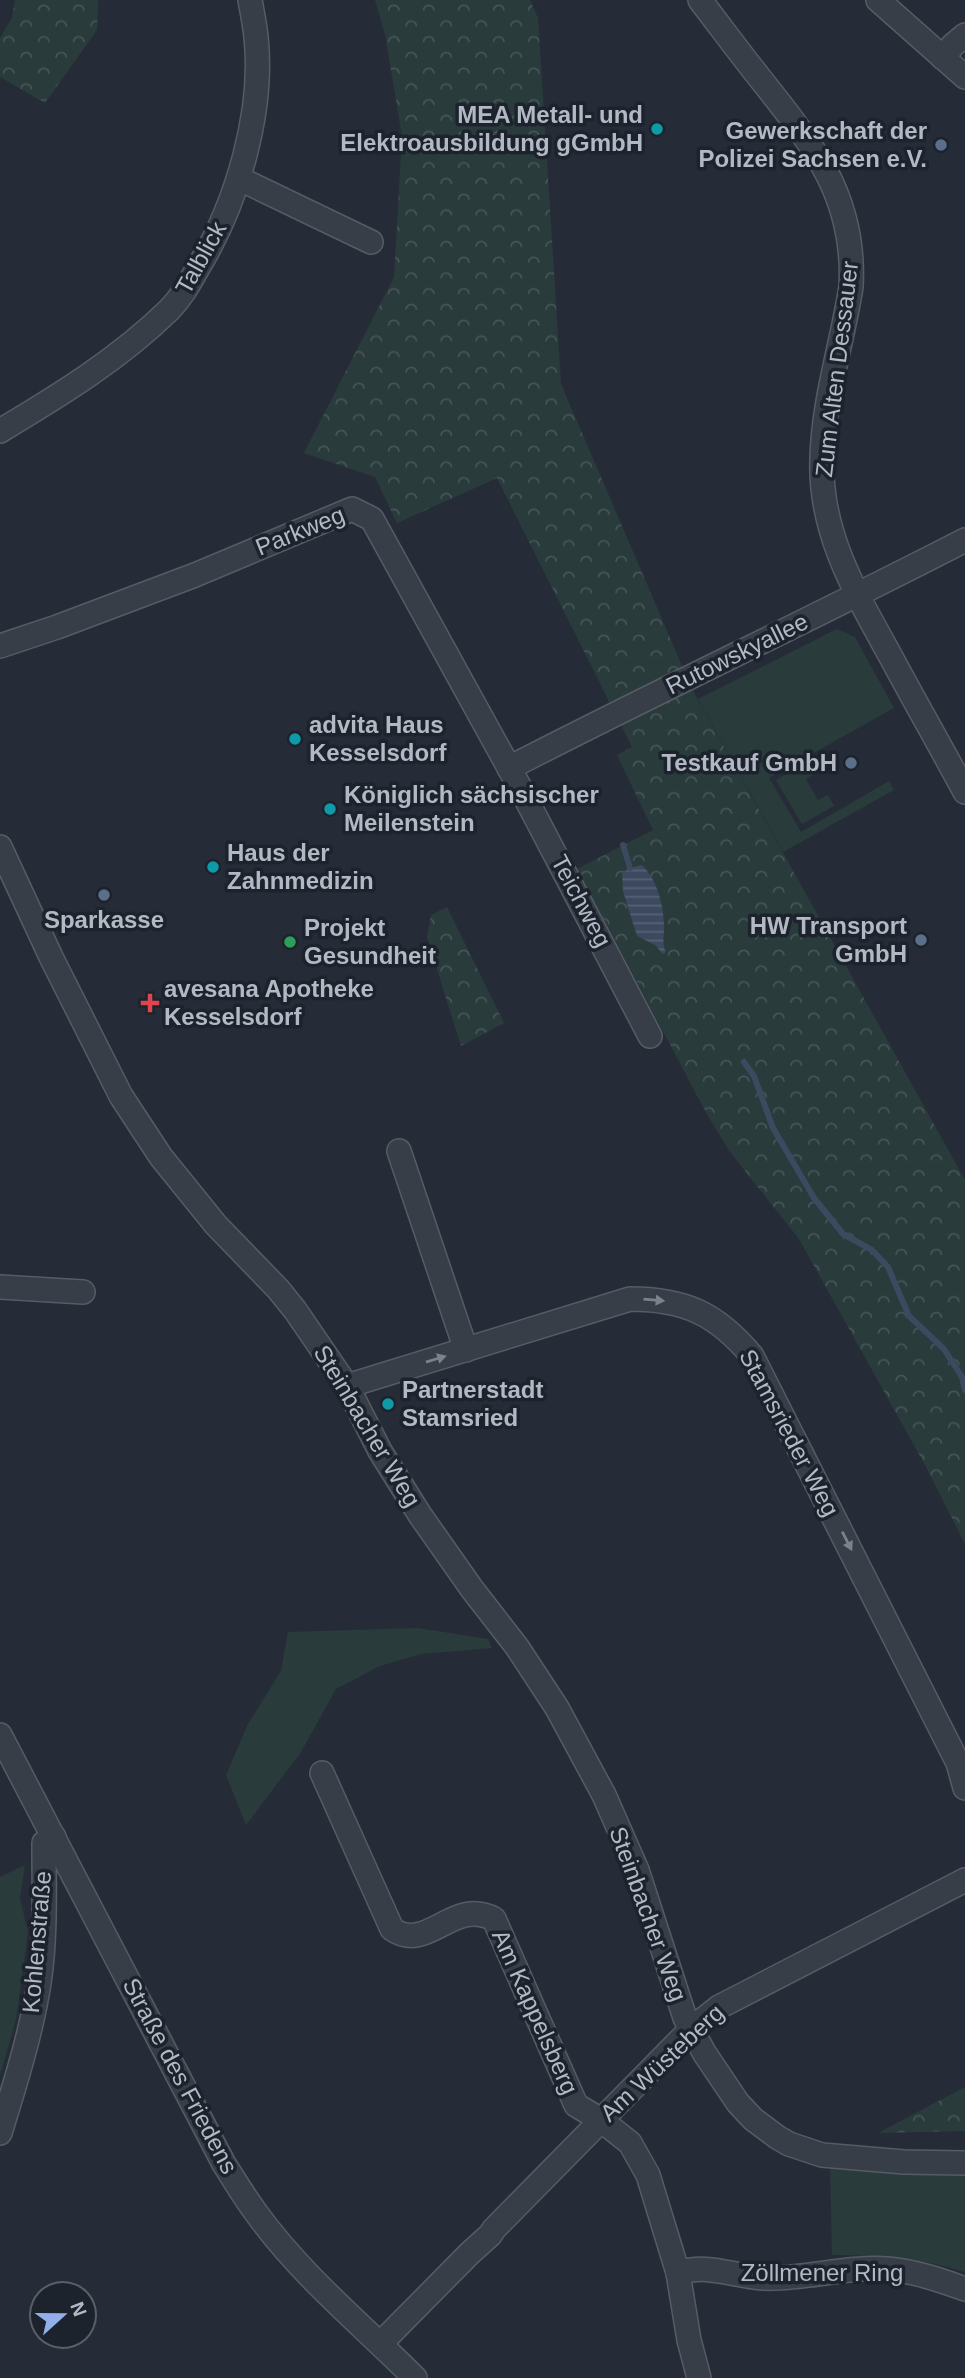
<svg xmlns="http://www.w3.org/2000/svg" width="965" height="2378" font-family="Arial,sans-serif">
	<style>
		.grass { fill: #2a3b3c }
		.park { fill: url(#park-crowns) }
		.water { fill: url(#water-rules) }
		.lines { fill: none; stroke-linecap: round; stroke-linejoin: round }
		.stream { stroke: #3c495f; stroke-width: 6 }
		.minor-casing { stroke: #565c66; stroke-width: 26 }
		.minor { stroke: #383e48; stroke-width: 23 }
		.oneway { fill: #7c828c }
		.culture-dot { fill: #0f9aa8; stroke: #1d232d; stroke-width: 2.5 }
		.service-dot { fill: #5c6f8a; stroke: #1d232d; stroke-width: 2.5 }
		.leisure-dot { fill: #2e9e5b; stroke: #1d232d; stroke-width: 2.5 }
		.health-dot { fill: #e0444e; stroke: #1d232d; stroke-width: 2.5 }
		.labels { text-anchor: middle; stroke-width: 7; stroke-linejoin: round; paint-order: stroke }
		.poi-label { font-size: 24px; font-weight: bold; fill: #b3b9c4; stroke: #1d232d; text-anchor: start }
		.street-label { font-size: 24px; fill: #b3b9c4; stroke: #1d232d }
	</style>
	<defs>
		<pattern id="park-crowns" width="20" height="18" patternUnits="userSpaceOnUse" patternTransform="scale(1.75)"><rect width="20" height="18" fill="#2a3b3c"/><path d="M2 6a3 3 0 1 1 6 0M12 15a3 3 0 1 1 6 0" fill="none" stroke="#465557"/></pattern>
		<pattern id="water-rules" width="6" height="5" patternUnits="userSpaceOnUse" patternTransform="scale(1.75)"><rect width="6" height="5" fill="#3c495f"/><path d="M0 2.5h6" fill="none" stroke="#566174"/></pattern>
	</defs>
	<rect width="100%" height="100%" fill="#252c37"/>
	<!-- grass -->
	<g class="grass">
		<polygon points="837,629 855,637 894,708 769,778 801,832 889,781 894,790 783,852 698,699"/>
		<polygon points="809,761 816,773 806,779 818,800 828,795 834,806 802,824 776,780"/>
		<polygon points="418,1628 488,1639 492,1648 421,1654 380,1666 336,1689 301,1752 246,1825 226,1775 248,1724 281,1671 288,1632"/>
		<polygon points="25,1865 20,1898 28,1933 16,2019 0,2076 0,1877"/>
		<path d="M 830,2162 L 965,2174 L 965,2272 C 921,2258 878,2255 832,2255 Z"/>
	</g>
	<!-- park -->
	<g class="park">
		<polygon points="15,0 98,0 97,30 45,103 0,77 0,38 12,18"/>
		<polygon points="375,0 530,0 538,18 561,384 692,689 965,1180 965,1544 925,1465 799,1239 730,1152 708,1116 577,869 653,830 617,755 632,747 497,478 397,523 375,477 304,453 394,277 402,136 385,34"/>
		<polygon points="447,907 504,1023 461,1046 427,937 431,915"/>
		<polygon points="965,2087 965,2131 878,2133"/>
	</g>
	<!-- water -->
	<path class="water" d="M 642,865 C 657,880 663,903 664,924 C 665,933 661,944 666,952 L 663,954 L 655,945 L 637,936 L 623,891 L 622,873 L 630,868 Z"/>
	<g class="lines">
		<!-- stream -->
		<g class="stream">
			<polyline points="623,845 630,868"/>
			<polyline points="744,1062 754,1076 773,1128 814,1198 843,1234 872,1250 888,1267 909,1316 944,1349 962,1377 965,1390"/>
		</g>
		<defs>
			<g id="minor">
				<path d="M 700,0 C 720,26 739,52 759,77 C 812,144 856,196 851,287 C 842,344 823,402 822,459 C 819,533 857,595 891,657 C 915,702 941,747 965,792"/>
				<polyline points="878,0 965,77"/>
				<polyline points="943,58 953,45 965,35"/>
				<polyline points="240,179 371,242"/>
				<path d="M 0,431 C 60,395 119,359 169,310 C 182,297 190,282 199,266 C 237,203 264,112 256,37 C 255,25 252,12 250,0"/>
				<polyline points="0,646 57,627 195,575 352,509 372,519 524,795 650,1036"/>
				<path d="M 509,768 C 660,690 814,618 965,540"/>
				<polyline points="0,847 51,957 121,1096 161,1157 216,1225 278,1289 295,1310 347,1386 380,1451 420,1515 472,1589 517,1647 557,1708 604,1795 637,1870 685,2018 705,2054 738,2103 753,2119 777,2137 789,2144 822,2155 904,2162 965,2163"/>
				<polyline points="399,1151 466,1350"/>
				<polyline points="0,1287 83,1292"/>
				<path d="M 347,1386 L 630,1299 C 685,1299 717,1314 752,1356 L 958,1763 L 965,1788"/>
				<path d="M 0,1735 L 224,2164 C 235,2181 245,2198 257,2214 C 301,2275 362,2325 415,2378"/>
				<path d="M 322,1773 L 392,1929 C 427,1954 453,1897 494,1919 L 576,2105 L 601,2120 L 630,2143 L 648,2175 L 678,2273 L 689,2340 L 699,2378"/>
				<path d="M 0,2133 C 15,2084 31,2034 39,1983 C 46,1937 44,1889 44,1843 L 54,1837"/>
				<path d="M 678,2273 C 708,2263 732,2276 763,2278 C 804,2280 845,2266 887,2269 C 914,2271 940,2280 965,2289"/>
				<polyline points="381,2343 470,2253 490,2235 494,2229 691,2029 719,2007 965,1880"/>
			</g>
		</defs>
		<!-- minor casing -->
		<use href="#minor" class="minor-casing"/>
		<!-- minor -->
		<use href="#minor" class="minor"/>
	</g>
	<!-- one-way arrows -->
	<defs><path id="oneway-solid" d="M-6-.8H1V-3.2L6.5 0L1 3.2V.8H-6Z" transform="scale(1.75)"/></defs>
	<g class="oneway">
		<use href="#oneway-solid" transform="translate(654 1300) rotate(5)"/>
		<use href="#oneway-solid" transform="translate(436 1359) rotate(-17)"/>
		<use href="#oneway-solid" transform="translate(847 1541) rotate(63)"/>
	</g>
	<!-- markers -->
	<g class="culture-dot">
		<circle cx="657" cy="129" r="7"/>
		<circle cx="295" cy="739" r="7"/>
		<circle cx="330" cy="809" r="7"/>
		<circle cx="213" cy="867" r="7"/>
		<circle cx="388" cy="1404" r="7"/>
	</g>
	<g class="service-dot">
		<circle cx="941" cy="145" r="7"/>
		<circle cx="851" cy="763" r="7"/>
		<circle cx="104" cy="895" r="7"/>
		<circle cx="921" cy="940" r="7"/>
	</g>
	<circle class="leisure-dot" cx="290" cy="942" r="7"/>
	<path class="health-dot" d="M146.5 992.5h7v7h7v7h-7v7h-7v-7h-7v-7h7z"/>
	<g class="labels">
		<!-- poi labels -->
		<g class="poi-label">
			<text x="643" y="123" text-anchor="end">MEA Metall- und<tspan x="643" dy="28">Elektroausbildung gGmbH</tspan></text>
			<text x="927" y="139" text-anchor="end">Gewerkschaft der<tspan x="927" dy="28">Polizei Sachsen e.V.</tspan></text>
			<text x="309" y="733">advita Haus<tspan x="309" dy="28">Kesselsdorf</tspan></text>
			<text x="837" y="771" text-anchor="end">Testkauf GmbH</text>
			<text x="344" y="803">Königlich sächsischer<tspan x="344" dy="28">Meilenstein</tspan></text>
			<text x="227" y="861">Haus der<tspan x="227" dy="28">Zahnmedizin</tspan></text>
			<text x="104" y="928" text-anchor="middle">Sparkasse</text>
			<text x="907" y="934" text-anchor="end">HW Transport<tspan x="907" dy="28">GmbH</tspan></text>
			<text x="304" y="936">Projekt<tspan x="304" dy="28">Gesundheit</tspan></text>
			<text x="164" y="997">avesana Apotheke<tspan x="164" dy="28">Kesselsdorf</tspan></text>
			<text x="402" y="1398">Partnerstadt<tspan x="402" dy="28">Stamsried</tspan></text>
		</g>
		<!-- street labels -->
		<g class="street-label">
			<text transform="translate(201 258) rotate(-61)" y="8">Talblick</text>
			<text transform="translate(837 369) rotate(-83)" y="8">Zum Alten Dessauer</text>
			<text transform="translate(300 531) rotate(-22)" y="8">Parkweg</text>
			<text transform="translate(737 654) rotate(-26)" y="8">Rutowskyallee</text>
			<text transform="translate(581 901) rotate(62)" y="8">Teichweg</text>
			<text transform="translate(367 1426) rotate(59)" y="8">Steinbacher Weg</text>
			<text transform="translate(789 1433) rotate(62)" y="8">Stamsrieder Weg</text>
			<text transform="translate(648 1914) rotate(70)" y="8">Steinbacher Weg</text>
			<text transform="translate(37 1942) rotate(-85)" y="8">Kohlenstraße</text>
			<text transform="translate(535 2012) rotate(66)" y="8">Am Kappelsberg</text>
			<text transform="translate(662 2063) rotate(-43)" y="8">Am Wüsteberg</text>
			<text transform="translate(180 2076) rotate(62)" y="8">Straße des Friedens</text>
			<text x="822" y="2281">Zöllmener Ring</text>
		</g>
	</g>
	<!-- north arrow -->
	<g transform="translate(63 2315) rotate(69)"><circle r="33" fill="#1d232d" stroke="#595f69" stroke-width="2"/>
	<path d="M0-5L12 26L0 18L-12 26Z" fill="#92afea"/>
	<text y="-10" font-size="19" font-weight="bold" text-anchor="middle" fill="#b3b9c4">N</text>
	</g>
</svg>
